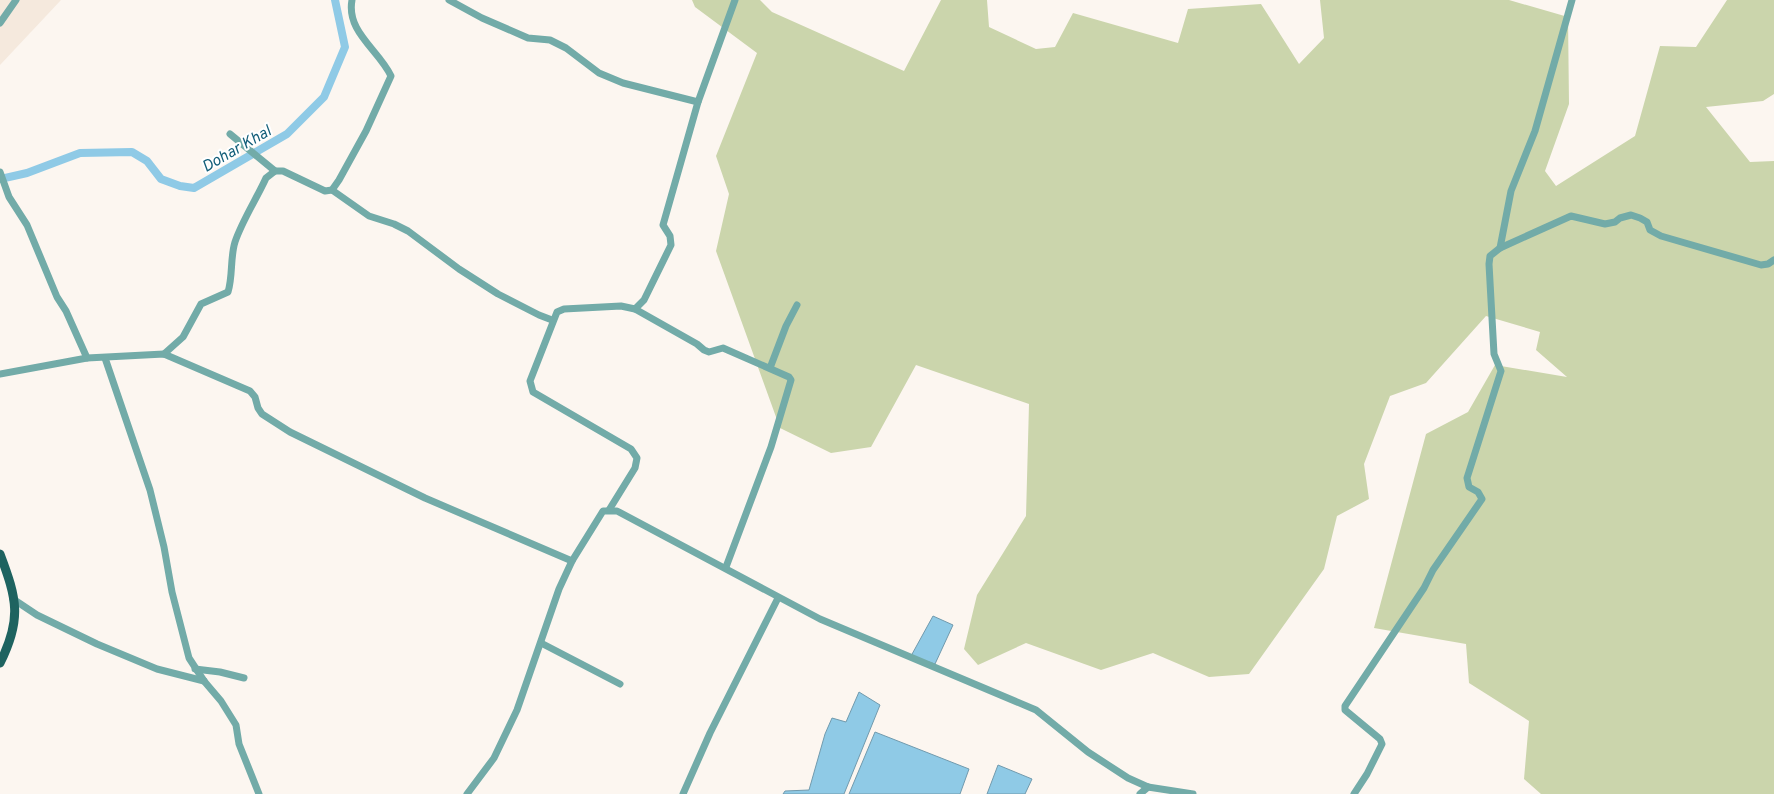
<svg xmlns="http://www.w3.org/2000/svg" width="1774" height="794" font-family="Overpass,sans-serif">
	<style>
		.built { fill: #f5e9dd }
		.green { fill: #cbd5ac }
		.water { fill: #8fcae6; stroke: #719aad }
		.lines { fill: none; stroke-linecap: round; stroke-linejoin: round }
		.canal { stroke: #8fcae6; stroke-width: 8 }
		.minor { stroke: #72aba8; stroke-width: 7 }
		.major { stroke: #1e6360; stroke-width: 9 }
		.labels { text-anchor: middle; stroke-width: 4; stroke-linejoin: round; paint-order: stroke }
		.water-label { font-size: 16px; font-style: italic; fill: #135e79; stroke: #fff }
	</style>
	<rect width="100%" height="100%" fill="#fcf6f0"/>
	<!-- built -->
	<polygon class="built" points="0,0 61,0 0,65"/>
	<!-- green -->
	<polygon class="green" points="692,0 760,0 772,12 904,71 941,0 987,0 989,27 1036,49 1055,47 1073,13 1178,43 1188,9 1261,4 1299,64 1324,38 1320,0 1509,0 1568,17 1569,104 1545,171 1556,186 1635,136 1660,46 1696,47 1727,0 1774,0 1774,94 1763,101 1706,107 1750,162 1774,161 1774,794 1541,794 1524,779 1529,721 1469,683 1466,644 1374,628 1426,434 1468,412 1495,365 1567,377 1536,350 1540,332 1486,316 1426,383 1390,396 1364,464 1369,499 1337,516 1324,569 1249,674 1209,677 1153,653 1101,670 1026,643 978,665 964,649 977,595 1026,516 1029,404 916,365 871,447 831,453 780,428 716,251 729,194 716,156 757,53 695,7"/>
	<!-- water -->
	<g class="water">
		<polygon points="933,616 953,625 935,664 911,656"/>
		<polygon points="859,692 880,705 844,794 783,794 785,791 809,790 825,734 832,718 846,722"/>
		<polygon points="875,732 969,769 960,794 849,794"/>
		<polygon points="998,765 1032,779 1025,794 987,794"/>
	</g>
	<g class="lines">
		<!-- canal -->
		<polyline class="canal" points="0,179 27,173 80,153 132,152 147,161 161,179 180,186 194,188 287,134 324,97 345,47 335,0"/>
		<!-- minor -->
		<g class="minor">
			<polyline points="449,0 482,18 528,38 550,40 566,48 599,73 623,83 698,102"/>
			<polyline points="0,23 16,0"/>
			<polyline points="230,134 275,171"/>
			<polyline points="0,172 9,197 27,225 57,297 66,311 87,358 164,354 250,391 255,397 258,408 262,414 290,432 425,498 572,561 603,511 617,511 820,619 1036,710 1088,752 1128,778 1148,787 1193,794"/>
			<polyline points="332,190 369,216 394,224 408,231 459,269 498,294 539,315 552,320"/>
			<polyline points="1500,248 1571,216 1605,224 1615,222 1620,218 1631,215 1640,218 1647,222 1650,230 1661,236 1761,265 1768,264 1774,260"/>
			<polyline points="635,309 697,344 704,350 709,352 723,348 789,377 791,380 771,447 726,567"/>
			<path d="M 164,354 L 183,337 L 201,304 L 228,292 C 233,276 230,258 235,242 C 242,221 257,198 266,178 L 275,171 L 283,171 L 325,191 L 332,190 L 339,180 L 366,131 L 391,76 C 379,50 346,32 352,0"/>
			<polyline points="105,358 150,490 164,547 172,592 189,658 204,681 221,701 236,725 239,744 259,794"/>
			<polyline points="770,368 786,326 797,305"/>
			<polyline points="0,374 87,358"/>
			<polyline points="609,510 635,468 637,458 631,449 533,392 530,381 557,312 564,309 621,306 635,309 644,300 671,245 670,236 663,225 698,102 735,0"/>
			<polyline points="13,599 37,615 97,644 157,669 204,681"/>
			<polyline points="541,643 620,684"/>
			<polyline points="195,669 220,672 244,678"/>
			<polyline points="467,794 494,758 517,710 559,589 572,561"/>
			<polyline points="683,794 710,733 778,598"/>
			<polyline points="1140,794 1148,787"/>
			<polyline points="1354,794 1367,774 1382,744 1380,739 1345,710 1345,706 1424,588 1433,570 1482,499 1478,492 1469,487 1467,478 1501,371 1494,354 1489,264 1490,256 1500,248 1511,191 1535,131 1572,0"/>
		</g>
		<!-- major -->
		<path class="major" d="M 0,554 C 17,599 22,619 0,663"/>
	</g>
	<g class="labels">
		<!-- water labels -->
		<g class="water-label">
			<text transform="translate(236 148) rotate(-30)" y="6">Dohar Khal</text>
		</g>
	</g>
</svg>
